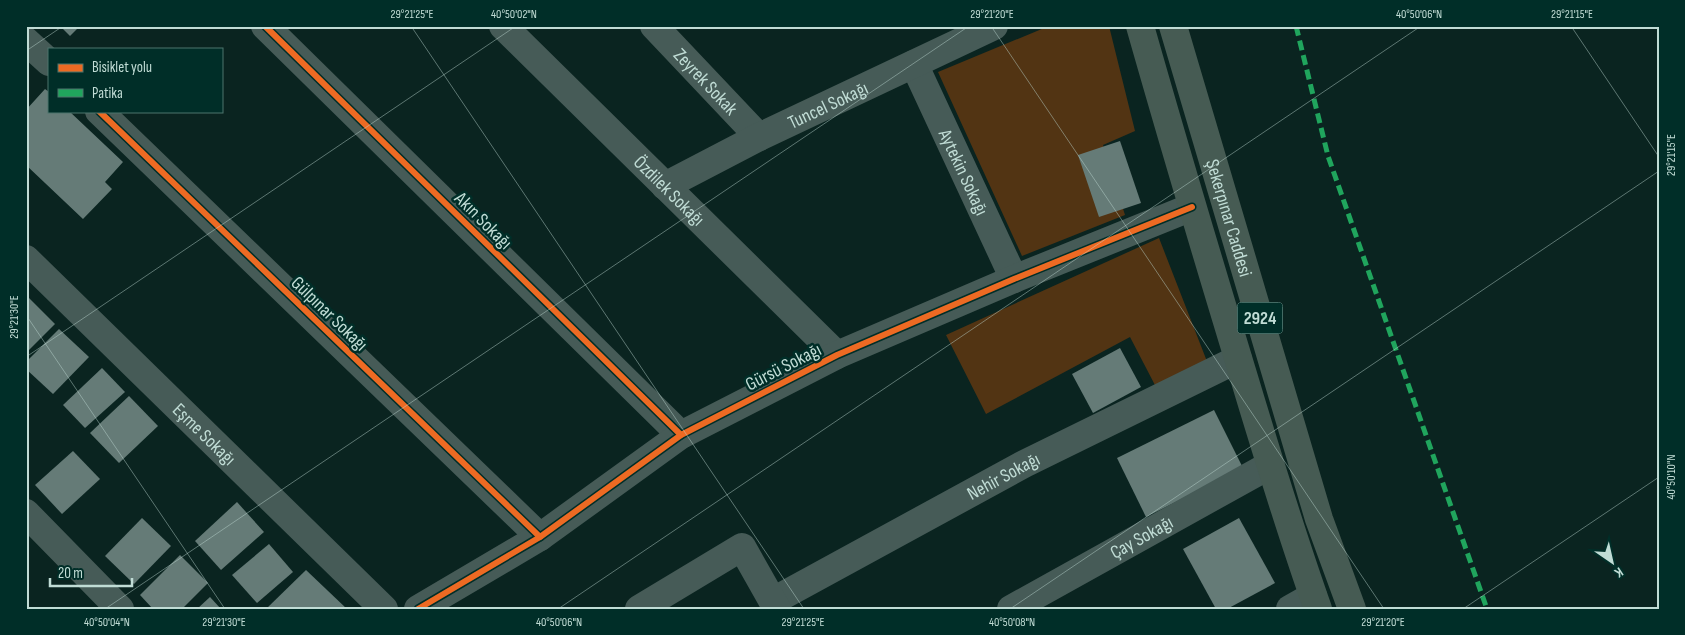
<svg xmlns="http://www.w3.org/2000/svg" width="1685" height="635" font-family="'Sofia Sans Condensed',sans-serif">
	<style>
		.green { fill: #523413 }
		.building { fill: #657b77 }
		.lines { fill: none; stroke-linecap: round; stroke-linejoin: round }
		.minor { stroke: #465b57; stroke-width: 28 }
		.major { stroke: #465b53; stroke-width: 28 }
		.quiet { stroke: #20a55d; stroke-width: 5; stroke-dasharray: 10 5; stroke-linecap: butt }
		.cycleway-casing { stroke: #002e28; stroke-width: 9 }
		.cycleway { stroke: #ed6a23; stroke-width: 6 }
		.ticks { fill: none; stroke: #c0dcd5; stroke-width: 1; stroke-opacity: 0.45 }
		.labels { text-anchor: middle; stroke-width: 5; stroke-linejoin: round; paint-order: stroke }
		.shield { fill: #002e28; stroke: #86a8a1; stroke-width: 1 }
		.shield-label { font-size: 18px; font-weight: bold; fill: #c0dcd5 }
		.street-label { font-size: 19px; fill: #c0dcd5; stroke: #002e28 }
		.neatline { fill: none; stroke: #c0dcd5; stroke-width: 2 }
		.ticks-label { font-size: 12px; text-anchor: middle; fill: #c0dcd5 }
	</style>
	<rect width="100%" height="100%" fill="#0a2420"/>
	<!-- green -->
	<g class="green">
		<polygon points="1049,26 1109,26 1135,131 1103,145 1125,215 1022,256 938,72"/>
		<polygon points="1159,238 1208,364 1157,389 1130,337 986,414 946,335"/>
	</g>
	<!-- building -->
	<g class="building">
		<polygon points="60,26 80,26 70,36"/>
		<polygon points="45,89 49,92 49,111 69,111 123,162 105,182 112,189 83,219 26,165 26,110"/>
		<polygon points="1120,141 1141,203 1099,217 1078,155"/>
		<polygon points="26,295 55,324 26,353"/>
		<polygon points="59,329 89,357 53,394 26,369 26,362"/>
		<polygon points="1120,348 1141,387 1093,413 1072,374"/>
		<polygon points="102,368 125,392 85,428 63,405"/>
		<polygon points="129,396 158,426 119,463 90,433"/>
		<polygon points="1214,410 1243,468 1146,517 1117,458"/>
		<polygon points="73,451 100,479 62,514 35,485"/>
		<polygon points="237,502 264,532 221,570 195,541"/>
		<polygon points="142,518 171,546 134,584 105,556"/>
		<polygon points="1239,518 1275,583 1227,609 1216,609 1183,549"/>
		<polygon points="269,544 293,572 257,603 232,575"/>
		<polygon points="180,555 208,583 182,609 153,609 140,595"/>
		<polygon points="306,570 347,609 266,609"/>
		<polygon points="210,597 221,609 197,609"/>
	</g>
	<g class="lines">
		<!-- minor -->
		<g class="minor">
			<polyline points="265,26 681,435"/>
			<path id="s1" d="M 503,26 L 837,355"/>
			<path id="s2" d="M 654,26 L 759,137"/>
			<polyline points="26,41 49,62"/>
			<path id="s3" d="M 914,64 L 1014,279"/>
			<polyline points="99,111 540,537"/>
			<path id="s4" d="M 665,186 L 759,137 L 994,26"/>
			<path id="s5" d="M 26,259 L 384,609"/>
			<polyline points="26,513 120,609"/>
			<path id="s6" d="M 773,601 L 1024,464 L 1238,359"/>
			<polyline points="418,609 540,537 681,435 837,355 1014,279 1192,207"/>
			<polyline points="639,609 742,547 777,609"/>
			<path id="s7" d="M 1011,609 L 1270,465"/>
			<polyline points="1290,609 1313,596"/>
		</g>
		<!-- major -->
		<g class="major">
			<path d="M 1140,26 C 1173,142 1207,256 1242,371 C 1266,451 1290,530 1318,609"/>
			<path id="s8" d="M 1173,26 L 1319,519 L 1352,609"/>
		</g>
		<!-- quiet -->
		<polyline class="quiet" points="1296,26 1328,156 1487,609"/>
		<defs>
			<g id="cycleway">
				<polyline points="265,26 681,435"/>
				<polyline points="99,111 540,537"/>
				<polyline points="418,609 540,537 681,435 837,355 1014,279 1192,207"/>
			</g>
		</defs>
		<!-- cycleway casing -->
		<use href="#cycleway" class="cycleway-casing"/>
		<!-- cycleway -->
		<use href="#cycleway" class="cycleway"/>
	</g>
	<!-- ticks -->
	<path class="ticks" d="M 411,26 L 804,609M 991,26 L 1384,609M 1571,26 L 1659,157M 26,51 L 63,26M 26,315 L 225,609M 26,357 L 516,26M 105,609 L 969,26M 558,609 L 1421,26M 1010,609 L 1659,171M 1463,609 L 1659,477"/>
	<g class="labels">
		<!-- shield labels -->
		<rect class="shield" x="1237.5" y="302.5" width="45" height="31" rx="4"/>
		<g class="shield-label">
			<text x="1260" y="324">2924</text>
		</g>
		<!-- street labels -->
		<g class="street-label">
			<text dy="7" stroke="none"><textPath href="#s2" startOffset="76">Zeyrek Sokak</textPath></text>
			<text dy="7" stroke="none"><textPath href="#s4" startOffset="182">Tuncel Sokağı</textPath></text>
			<text dy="7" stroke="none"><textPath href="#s3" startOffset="119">Aytekin Sokağı</textPath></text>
			<text dy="7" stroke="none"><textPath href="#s1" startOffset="234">Özdilek Sokağı</textPath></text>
			<text dy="7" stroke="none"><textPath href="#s8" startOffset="200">Şekerpınar Caddesi</textPath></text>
			<text transform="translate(484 220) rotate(45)" y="7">Akın Sokağı</text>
			<text transform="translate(330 313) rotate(44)" y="7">Gülpınar Sokağı</text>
			<text transform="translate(783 366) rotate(-27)" y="7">Gürsü Sokağı</text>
			<text dy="7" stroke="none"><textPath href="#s5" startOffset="250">Eşme Sokağı</textPath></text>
			<text dy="7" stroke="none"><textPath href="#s6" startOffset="262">Nehir Sokağı</textPath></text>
			<text dy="7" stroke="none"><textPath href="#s7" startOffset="149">Çay Sokağı</textPath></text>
		</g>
	</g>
	<!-- border -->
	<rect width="1685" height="635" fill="none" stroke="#002e28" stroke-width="55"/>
	<!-- legend -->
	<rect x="48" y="48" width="175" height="65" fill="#002e28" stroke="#4d746d"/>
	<rect x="58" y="64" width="25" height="8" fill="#ed6a23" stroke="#4d746d"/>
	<text x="92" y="72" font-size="15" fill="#c0dcd5">Bisiklet yolu</text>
	<rect x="58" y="89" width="25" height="8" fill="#20a55d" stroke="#4d746d"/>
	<text x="92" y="98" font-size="15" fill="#c0dcd5">Patika</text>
	<!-- north arrow -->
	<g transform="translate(1612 562) rotate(146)" stroke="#002e28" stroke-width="4" paint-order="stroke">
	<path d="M0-4L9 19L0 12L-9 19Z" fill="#c0dcd5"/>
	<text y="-8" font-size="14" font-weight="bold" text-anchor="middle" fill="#c0dcd5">K</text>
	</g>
	<!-- scale -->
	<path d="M50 578v8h82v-8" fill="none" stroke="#c0dcd5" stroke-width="2.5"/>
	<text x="58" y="578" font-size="15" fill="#c0dcd5" stroke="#002e28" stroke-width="4" paint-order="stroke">20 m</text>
	<rect x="28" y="28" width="1630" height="580" class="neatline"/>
	<g class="ticks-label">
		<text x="412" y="18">29°21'25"E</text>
		<text x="514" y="18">40°50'02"N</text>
		<text x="992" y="18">29°21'20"E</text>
		<text x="1419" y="18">40°50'06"N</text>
		<text x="1572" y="18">29°21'15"E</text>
		<text transform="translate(1671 155) rotate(-90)" y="4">29°21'15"E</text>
		<text transform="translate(14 317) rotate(-90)" y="4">29°21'30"E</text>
		<text transform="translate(1671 477) rotate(-90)" y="4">40°50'10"N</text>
		<text x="107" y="626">40°50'04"N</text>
		<text x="224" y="626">29°21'30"E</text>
		<text x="559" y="626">40°50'06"N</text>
		<text x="803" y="626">29°21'25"E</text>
		<text x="1012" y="626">40°50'08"N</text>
		<text x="1383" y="626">29°21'20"E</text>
	</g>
</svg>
